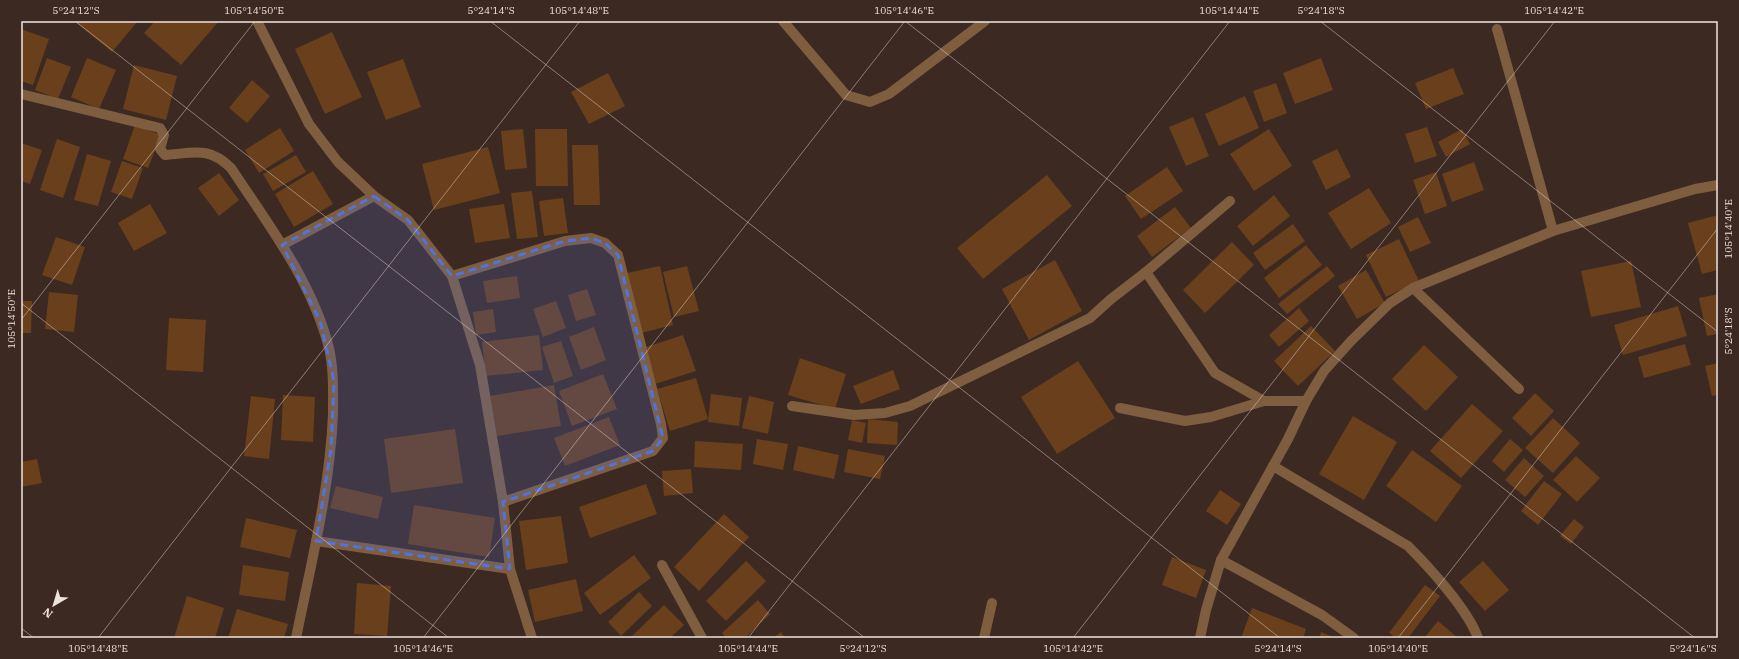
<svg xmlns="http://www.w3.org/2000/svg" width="1739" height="659" font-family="'IBM Plex Serif',serif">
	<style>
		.building { fill: #693f1c }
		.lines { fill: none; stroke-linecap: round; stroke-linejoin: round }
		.minor { stroke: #7f5e40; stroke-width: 10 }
		.marked { fill: #5273da; fill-opacity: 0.2; stroke: #5273da; stroke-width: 3; stroke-dasharray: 8 5; stroke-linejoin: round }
		.ticks { fill: none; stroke: #efe3de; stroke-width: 1; stroke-opacity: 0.45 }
		.neatline { fill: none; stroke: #efe3de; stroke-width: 1.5 }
		.ticks-label { font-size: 10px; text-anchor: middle; fill: #efe3de }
	</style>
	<rect width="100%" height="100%" fill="#3c2a22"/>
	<!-- building -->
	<g class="building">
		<polygon points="74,21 136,21 137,22 112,52"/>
		<polygon points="155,21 219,21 181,65 144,33"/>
		<polygon points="21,29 49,39 33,85 21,81"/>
		<polygon points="332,32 362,97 325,114 295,49"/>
		<polygon points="47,58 71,67 58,99 35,90"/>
		<polygon points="87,58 116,70 99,109 71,97"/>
		<polygon points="1321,58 1333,90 1295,104 1283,73"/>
		<polygon points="403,59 421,107 386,120 367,72"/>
		<polygon points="134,65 177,76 166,120 123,109"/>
		<polygon points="1453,68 1464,94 1426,109 1415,83"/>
		<polygon points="608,73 625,106 589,124 571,92"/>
		<polygon points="252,80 270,96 247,123 229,108"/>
		<polygon points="1276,83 1287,113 1264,122 1253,91"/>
		<polygon points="1245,96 1259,128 1219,146 1205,114"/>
		<polygon points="1193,117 1209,156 1186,166 1169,127"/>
		<polygon points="135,125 161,135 148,168 123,159"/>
		<polygon points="1427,127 1437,156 1415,163 1405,134"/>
		<polygon points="280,128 294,151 259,173 245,150"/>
		<polygon points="523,129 527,168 505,170 501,131"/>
		<polygon points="535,129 567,129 568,186 536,186"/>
		<polygon points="1269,129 1292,166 1254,191 1230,154"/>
		<polygon points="1462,129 1470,144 1446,157 1438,142"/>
		<polygon points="57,139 80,147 63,198 40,190"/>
		<polygon points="21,143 42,150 30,184 21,181"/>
		<polygon points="572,145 598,145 600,205 574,205"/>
		<polygon points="488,147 500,193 434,210 422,164"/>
		<polygon points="1337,149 1351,177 1326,190 1312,161"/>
		<polygon points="87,154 111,161 98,206 74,200"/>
		<polygon points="296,155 306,172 273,191 263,174"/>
		<polygon points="122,161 143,168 132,199 111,192"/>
		<polygon points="1474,162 1484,190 1452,202 1442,174"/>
		<polygon points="1167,167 1183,191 1141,219 1125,196"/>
		<polygon points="313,171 333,204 294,227 275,194"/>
		<polygon points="1436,172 1447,206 1425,214 1413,180"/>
		<polygon points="219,173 239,200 219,216 198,188"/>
		<polygon points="1047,175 1072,206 983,279 957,248"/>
		<polygon points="1369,188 1391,223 1351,249 1328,213"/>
		<polygon points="532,191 538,237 517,239 511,193"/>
		<polygon points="1274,195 1290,216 1253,246 1237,226"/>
		<polygon points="563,198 568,233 544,236 539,201"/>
		<polygon points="150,204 167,233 134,251 118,223"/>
		<polygon points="504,204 510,238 475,243 469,209"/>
		<polygon points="1175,207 1191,228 1152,257 1137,236"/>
		<polygon points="1718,215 1718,270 1702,274 1688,223"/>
		<polygon points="1418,217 1431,243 1410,252 1398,227"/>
		<polygon points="1293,224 1305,241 1265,270 1253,253"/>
		<polygon points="56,237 85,247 72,285 42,275"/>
		<polygon points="1399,239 1419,281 1386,297 1366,255"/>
		<polygon points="1232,242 1254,265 1205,313 1183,290"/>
		<polygon points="1306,245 1322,265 1279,298 1264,278"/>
		<polygon points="1055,260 1082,311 1029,340 1002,289"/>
		<polygon points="1631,261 1641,307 1591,317 1581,271"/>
		<polygon points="660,266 673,325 641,333 627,273"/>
		<polygon points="687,266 699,311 674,317 663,272"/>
		<polygon points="1327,266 1335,276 1287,314 1278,304"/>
		<polygon points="1366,270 1385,303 1357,319 1338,286"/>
		<polygon points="517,276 520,298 487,303 483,281"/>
		<polygon points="587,289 596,315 576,321 568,295"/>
		<polygon points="49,292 78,295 74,332 45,329"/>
		<polygon points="1718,294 1718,334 1707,336 1699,298"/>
		<polygon points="21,301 32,301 31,333 21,333"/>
		<polygon points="556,301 566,328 543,337 533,309"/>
		<polygon points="1678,306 1687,336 1623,355 1614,325"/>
		<polygon points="1299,308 1309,321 1279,347 1269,335"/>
		<polygon points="493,309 496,332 476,335 473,312"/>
		<polygon points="169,318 206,320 203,372 166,370"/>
		<polygon points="1311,326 1335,351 1298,386 1274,361"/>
		<polygon points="594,327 606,360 581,370 569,337"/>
		<polygon points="539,335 543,370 486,376 482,342"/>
		<polygon points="683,335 696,371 655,384 643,348"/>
		<polygon points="561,341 573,376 554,383 542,347"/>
		<polygon points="1685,344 1691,365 1644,378 1638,357"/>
		<polygon points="1424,345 1458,377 1426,411 1392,379"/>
		<polygon points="800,358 846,374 835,409 788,395"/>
		<polygon points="1078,361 1115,418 1057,454 1021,397"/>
		<polygon points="1718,363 1718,395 1712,396 1705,366"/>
		<polygon points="893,370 900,389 861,404 853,386"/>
		<polygon points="603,374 617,409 572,426 559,391"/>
		<polygon points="696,378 708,419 670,431 657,389"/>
		<polygon points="554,385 561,426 497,436 490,396"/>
		<polygon points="1535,393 1554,411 1531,436 1512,418"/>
		<polygon points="711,394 742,398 739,426 708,422"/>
		<polygon points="283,395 315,397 313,442 281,440"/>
		<polygon points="251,396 275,399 269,459 244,456"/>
		<polygon points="749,396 774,402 768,434 742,428"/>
		<polygon points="1472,404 1503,431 1461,478 1430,451"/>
		<polygon points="1353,416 1397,442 1364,500 1319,474"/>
		<polygon points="609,417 620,445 565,466 554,438"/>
		<polygon points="1553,418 1580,443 1553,473 1525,448"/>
		<polygon points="868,419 898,422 897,445 867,443"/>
		<polygon points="852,420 866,423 862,443 848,440"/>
		<polygon points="455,429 463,483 391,493 384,439"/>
		<polygon points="757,439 788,444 783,470 753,464"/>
		<polygon points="1510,439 1523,450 1504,472 1492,461"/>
		<polygon points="695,441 743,444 741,470 694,467"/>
		<polygon points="798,446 839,455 834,479 793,470"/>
		<polygon points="848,449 885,456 880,479 844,472"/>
		<polygon points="1412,450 1462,486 1436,522 1386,486"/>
		<polygon points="1576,456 1600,478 1577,502 1553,480"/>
		<polygon points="1524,458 1544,476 1525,497 1505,480"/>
		<polygon points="37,459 42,483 21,487 21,462"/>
		<polygon points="691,469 693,493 664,496 662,471"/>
		<polygon points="1544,481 1562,494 1538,525 1521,511"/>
		<polygon points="646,484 657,514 590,538 579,507"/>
		<polygon points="336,486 383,497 378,519 330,508"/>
		<polygon points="1220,490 1241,504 1227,525 1206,511"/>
		<polygon points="414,505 495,518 489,557 408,544"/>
		<polygon points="724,514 749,537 699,591 674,567"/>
		<polygon points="561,516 568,563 526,570 519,521"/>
		<polygon points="246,518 297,530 290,558 240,547"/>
		<polygon points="1574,519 1584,527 1571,544 1560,536"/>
		<polygon points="634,555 651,578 600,615 584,593"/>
		<polygon points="1172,557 1206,570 1196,598 1162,585"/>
		<polygon points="746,561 766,581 726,621 706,601"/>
		<polygon points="1483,561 1509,590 1485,611 1459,582"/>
		<polygon points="243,565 289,572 285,601 239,595"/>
		<polygon points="576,579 583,611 535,622 528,590"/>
		<polygon points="357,583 391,586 387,636 354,634"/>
		<polygon points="1425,585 1440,596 1408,638 1396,638 1389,633"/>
		<polygon points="639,592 652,606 621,636 608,622"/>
		<polygon points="187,596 224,608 215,638 174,638"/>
		<polygon points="758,600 770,614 745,638 726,638 722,633"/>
		<polygon points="664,605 684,625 670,638 630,638"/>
		<polygon points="1252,608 1306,629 1303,638 1241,638"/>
		<polygon points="237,609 288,624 284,638 228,638"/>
		<polygon points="1438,621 1458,638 1424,638"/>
		<polygon points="781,632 785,638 773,638"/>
		<polygon points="1321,632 1335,638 1319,638"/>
	</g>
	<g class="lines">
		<!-- minor -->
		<g class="minor">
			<polyline points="257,21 309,124 338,162 374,196 408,220 452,276 480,365 503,502 510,569 532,638"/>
			<polyline points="783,21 846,95 870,102 889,94 985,21"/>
			<polyline points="1497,29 1553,231"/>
			<path d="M 21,94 L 160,128 L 164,135 L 160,149 L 165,155 C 194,153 209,146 231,168 C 268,224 312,281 329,348 C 334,370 333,392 333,414 C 330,489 311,564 296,638"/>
			<polyline points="282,245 374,196"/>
			<polyline points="1146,272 1230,201"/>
			<polyline points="452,276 565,241 591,238 605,243 618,255 661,424 663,438 653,451 503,502"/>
			<polyline points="1413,288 1519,389"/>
			<polyline points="792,406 854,415 885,413 910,406 1090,318 1111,299 1146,272 1215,373 1264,401 1306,401"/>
			<polyline points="1120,408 1185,421 1211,417 1264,401"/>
			<path d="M 1273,466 L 1408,546 C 1430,568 1468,610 1478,638"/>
			<polyline points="316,541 510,569"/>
			<polyline points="1221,560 1322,615 1354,638"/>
			<polyline points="662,565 702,638"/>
			<polyline points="984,638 992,603"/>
			<polyline points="1200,638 1206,610 1221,560 1288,439 1306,401 1324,371 1351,341 1390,303 1413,288 1553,231 1695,189 1718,185"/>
		</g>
	</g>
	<!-- marked area -->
	<path class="marked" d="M 374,196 L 408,220 L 452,276 L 565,241 L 591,238 L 605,243 L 618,255 L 663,438 L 653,451 L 503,502 L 510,569 L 316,541 L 331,449 L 334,381 L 320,321 L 282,245 Z"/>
	<!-- ticks -->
	<path class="ticks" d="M 75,21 L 865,638M 490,21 L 1280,638M 905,21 L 1695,638M 1320,21 L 1718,332M 21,303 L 449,638M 21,320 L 255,21M 21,628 L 34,638M 98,638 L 580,21M 423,638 L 905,21M 748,638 L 1230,21M 1073,638 L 1555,21M 1398,638 L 1718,228"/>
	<!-- border -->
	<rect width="1739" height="659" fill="none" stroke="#3c2a22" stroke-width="44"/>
	<!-- north arrow -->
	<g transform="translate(54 605) rotate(218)" stroke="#3c2a22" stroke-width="3" paint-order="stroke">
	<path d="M0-3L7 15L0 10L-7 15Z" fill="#efe3de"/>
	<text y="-6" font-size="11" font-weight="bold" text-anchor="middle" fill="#efe3de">N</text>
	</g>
	<rect x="22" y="22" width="1695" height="615" class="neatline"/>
	<g class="ticks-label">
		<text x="76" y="14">5°24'12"S</text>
		<text x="254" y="14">105°14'50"E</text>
		<text x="491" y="14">5°24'14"S</text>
		<text x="579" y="14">105°14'48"E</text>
		<text x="904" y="14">105°14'46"E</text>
		<text x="1229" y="14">105°14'44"E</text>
		<text x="1321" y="14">5°24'18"S</text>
		<text x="1554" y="14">105°14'42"E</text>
		<text transform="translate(1728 229) rotate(-90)" y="4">105°14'40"E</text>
		<text transform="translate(11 319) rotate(-90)" y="4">105°14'50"E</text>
		<text transform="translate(1728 331) rotate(-90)" y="4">5°24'18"S</text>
		<text x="98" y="652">105°14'48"E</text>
		<text x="423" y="652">105°14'46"E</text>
		<text x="748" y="652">105°14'44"E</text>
		<text x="863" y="652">5°24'12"S</text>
		<text x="1073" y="652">105°14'42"E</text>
		<text x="1278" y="652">5°24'14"S</text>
		<text x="1398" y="652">105°14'40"E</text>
		<text x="1693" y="652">5°24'16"S</text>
	</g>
</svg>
